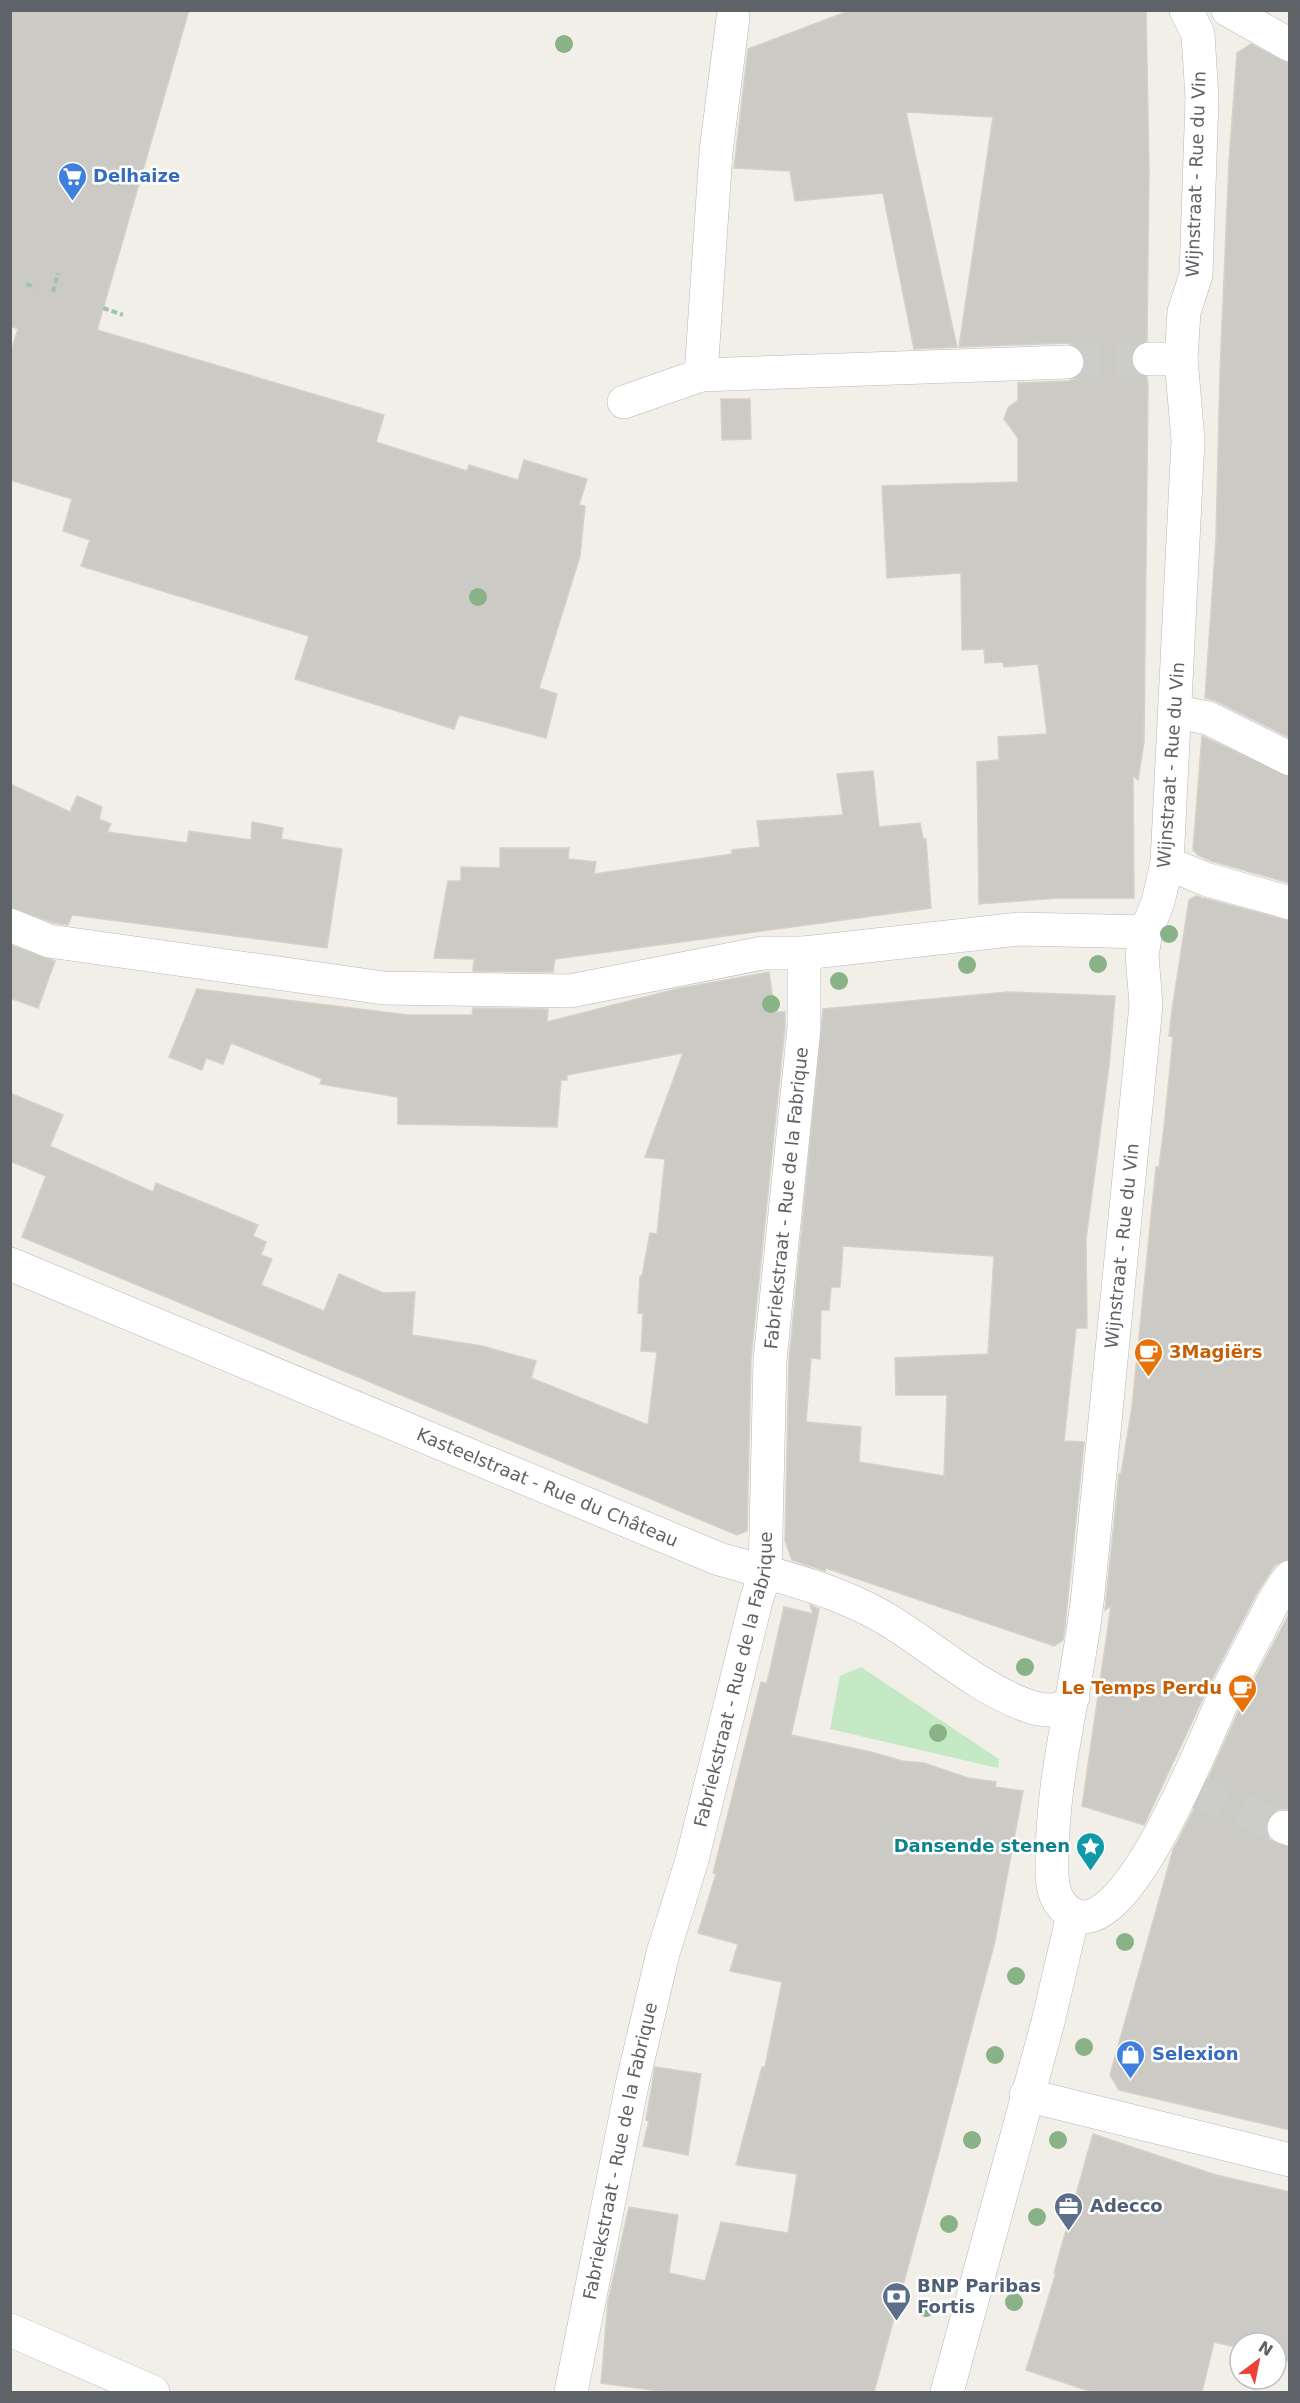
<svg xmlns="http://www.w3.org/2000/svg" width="1300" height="2403" font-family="'DejaVu Sans',sans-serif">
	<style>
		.green { fill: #c5e8c5 }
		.building { fill: #cccac5; stroke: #d6d1c6; stroke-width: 1.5; fill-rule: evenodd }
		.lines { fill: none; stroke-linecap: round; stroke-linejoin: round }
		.minor-tunnel { stroke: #ccccc8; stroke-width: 33; stroke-dasharray: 33 16; stroke-linecap: butt }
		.minor-casing { stroke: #b5b8bc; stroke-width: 34 }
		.path { stroke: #9cc7a9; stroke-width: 4; stroke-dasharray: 6 3; stroke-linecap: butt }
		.minor { stroke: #fff; stroke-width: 33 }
		.tree { fill: #89b387 }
		.labels { text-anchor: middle; stroke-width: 5; stroke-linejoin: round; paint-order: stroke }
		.street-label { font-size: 18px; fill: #5f6368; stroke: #fff }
		.shop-label { font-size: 18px; font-weight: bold; fill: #366cbe; stroke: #fff; text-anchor: start }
		.food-label { font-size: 18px; font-weight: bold; fill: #c56008; stroke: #fff; text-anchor: start }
		.culture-label { font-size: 18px; font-weight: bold; fill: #0d838f; stroke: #fff; text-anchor: end }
		.service-label { font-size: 18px; font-weight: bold; fill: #4e5e75; stroke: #fff; text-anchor: start }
	</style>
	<rect width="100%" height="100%" fill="#f1efe8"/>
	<!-- green -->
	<polygon class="green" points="861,1667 999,1759 998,1768 830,1729 840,1676"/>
	<!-- building -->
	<g class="building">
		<polygon points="10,10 189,10 97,330 384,415 376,442 467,471 469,465 518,480 524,460 587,479 579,505 585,506 580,556 539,688 557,694 546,738 459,715 454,729 295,679 309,636 81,566 90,540 63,531 72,499 10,480 10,354 18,329 10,326"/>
		<polygon points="851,10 1146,10 1149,169 1147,341 1133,349 1130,358 1133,369 1147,377 1148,385 1144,742 1138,780 1133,775 1134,898 1057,898 979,904 977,762 999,760 998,737 1047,734 1038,664 1004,667 1003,662 985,663 984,649 962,650 961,573 887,578 882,486 1018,482 1018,438 1004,419 1008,408 1018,400 1018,383 1068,381 1077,378 1084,370 1086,361 1083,352 1076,346 1067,343 959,347 993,117 906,112 957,347 914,349 883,193 795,201 790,171 734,168 748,49"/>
		<polygon points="1251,44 1290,64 1290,738 1216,701 1205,698 1216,539 1220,372 1229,162 1237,53"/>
		<polygon points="721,399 750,399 751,439 722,440"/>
		<polygon points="1202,736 1290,777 1290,883 1211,861 1198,855 1193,850"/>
		<polygon points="873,771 879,827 920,823 923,839 926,839 931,908 555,959 553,972 473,971 474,959 434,958 448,881 461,881 461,867 500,868 500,848 569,848 568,859 596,862 594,874 732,854 732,850 760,847 757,821 843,815 837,774"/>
		<polygon points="10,784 70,812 77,796 102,807 99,819 111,824 107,832 187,843 189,831 251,840 252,822 283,828 281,839 342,849 327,948 72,915 68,925 54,923 10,907"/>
		<polygon points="1196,896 1290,921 1290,1559 1275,1565 1257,1593 1210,1683 1144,1825 1082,1806 1111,1606 1105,1610 1119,1474 1121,1474 1132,1407 1156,1167 1159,1167 1165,1119 1173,1037 1169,1036 1172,1010 1189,900"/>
		<polygon points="10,945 55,961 38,1008 10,998"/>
		<polygon points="769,972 775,1012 785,1012 785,1027 751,1358 747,1531 737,1535 22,1237 46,1176 10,1161 10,1093 63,1115 50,1146 153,1192 156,1183 258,1225 253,1236 266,1242 261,1255 272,1259 261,1285 324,1311 339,1274 383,1293 415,1292 412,1335 482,1346 536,1361 531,1378 648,1425 657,1352 641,1351 643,1314 638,1313 640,1276 642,1276 650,1233 657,1234 665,1159 645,1157 683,1053 567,1075 567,1080 561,1080 557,1127 398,1124 398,1097 320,1084 322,1079 231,1043 223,1064 206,1058 202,1070 169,1057 197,989 408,1015 472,1015 473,1008 548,1009 547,1022 676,989"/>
		<path d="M 1008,992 L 1115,996 L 1109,1066 L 1086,1239 L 1087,1328 L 1076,1328 L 1064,1441 L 1084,1442 L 1065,1626 L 1063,1640 L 1054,1646 L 826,1568 L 825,1571 L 792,1560 L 785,1541 L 789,1361 L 823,1009 ZM 843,1246 L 994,1256 L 988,1354 L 895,1358 L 896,1395 L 947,1395 L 944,1476 L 859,1462 L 861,1427 L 806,1422 L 811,1358 L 820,1359 L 821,1310 L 829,1310 L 831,1287 L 840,1287 Z"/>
		<polygon points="810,1605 819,1609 818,1615 791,1735 871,1752 902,1761 924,1763 968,1778 996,1782 995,1787 1023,1791 995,1941 934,2171 874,2392 667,2392 601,2383 608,2301 629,2207 678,2215 669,2273 705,2281 721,2222 788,2233 797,2174 736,2165 762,2067 765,2067 782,1982 730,1971 738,1944 698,1933 716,1874 713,1873 761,1682 767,1683 784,1607 813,1614"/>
		<polygon points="1290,1612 1290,1809 1280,1809 1271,1813 1266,1821 1266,1830 1270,1840 1290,1847 1290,2130 1119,2090 1110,2075 1173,1850 1198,1801 1244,1699"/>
		<polygon points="655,2067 701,2074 688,2155 643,2146 649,2121 646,2120"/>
		<polygon points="1093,2134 1216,2175 1290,2192 1290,2361 1276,2358 1276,2343 1240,2343 1240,2348 1214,2342 1202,2392 1092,2392 1026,2370 1056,2273 1054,2273"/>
	</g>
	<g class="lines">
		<!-- minor-tunnel -->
		<g class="minor-tunnel">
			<polyline points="1067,362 1149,359"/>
			<polyline points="1195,1791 1284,1827"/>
		</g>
		<defs>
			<g id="minor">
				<path d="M 1186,10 L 1198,34 L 1202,98 L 1196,275 L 1184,312 L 1181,359 L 1188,440 L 1167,863 L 1158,902 L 1146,932 L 1142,955 L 1146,1005 L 1088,1594 C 1078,1687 1050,1778 1052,1872 C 1052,1887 1056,1903 1069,1912 C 1124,1952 1206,1735 1223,1700 C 1234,1676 1248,1652 1260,1628 C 1269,1611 1277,1592 1290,1577"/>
				<polyline points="1228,10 1290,45"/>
				<polyline points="1149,359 1181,359"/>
				<polyline points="701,375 716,152 733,18"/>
				<polyline points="624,402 701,375 1067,362"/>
				<polyline points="1176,712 1208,718 1290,759"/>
				<polyline points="1167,863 1205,879 1290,903"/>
				<polyline points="10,925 49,941 384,988 570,991 763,953 804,953 1020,929 1146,932"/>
				<path id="s1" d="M 10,1264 L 719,1559 C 775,1575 832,1588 883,1617 C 931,1645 975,1687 1028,1706 C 1043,1711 1064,1714 1073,1697"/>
				<polyline points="1284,1827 1290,1829"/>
				<polyline points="1026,2095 1290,2160"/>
				<polyline points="10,2330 153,2392"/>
				<path id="s2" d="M 571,2392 L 632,2085 L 663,1953 L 692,1860 L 756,1601 L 765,1573 L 770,1360 L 804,1028 L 804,953"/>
				<polyline points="947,2392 1048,2022 1073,1915"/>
			</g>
		</defs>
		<!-- minor casing -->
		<use href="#minor" class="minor-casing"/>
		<!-- path -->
		<g class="path">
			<polyline points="26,284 35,287"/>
			<polyline points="53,292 58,273"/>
			<polyline points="103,308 123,315"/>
		</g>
		<!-- minor -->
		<use href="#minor" class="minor"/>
	</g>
	<!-- trees -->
	<g class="tree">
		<circle cx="564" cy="44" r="9"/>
		<circle cx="478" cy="597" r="9"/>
		<circle cx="1169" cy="934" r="9"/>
		<circle cx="1098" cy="964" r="9"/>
		<circle cx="967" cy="965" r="9"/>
		<circle cx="839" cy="981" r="9"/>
		<circle cx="771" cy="1004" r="9"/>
		<circle cx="1025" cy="1667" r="9"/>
		<circle cx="938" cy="1733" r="9"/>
		<circle cx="1125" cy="1942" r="9"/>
		<circle cx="1016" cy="1976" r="9"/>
		<circle cx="1084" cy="2047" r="9"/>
		<circle cx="995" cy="2055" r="9"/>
		<circle cx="972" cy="2140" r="9"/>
		<circle cx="1058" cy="2140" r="9"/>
		<circle cx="1037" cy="2217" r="9"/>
		<circle cx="949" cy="2224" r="9"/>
		<circle cx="1014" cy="2302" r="9"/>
		<circle cx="926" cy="2308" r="9"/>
	</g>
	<!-- icons -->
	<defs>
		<symbol id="supermarket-pin" viewBox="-11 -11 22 30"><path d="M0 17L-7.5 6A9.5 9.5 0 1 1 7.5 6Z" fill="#3f7fe0" stroke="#fff"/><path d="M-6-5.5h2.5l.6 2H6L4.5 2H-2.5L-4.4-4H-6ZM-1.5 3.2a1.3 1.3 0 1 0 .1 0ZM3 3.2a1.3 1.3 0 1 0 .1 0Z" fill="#fff"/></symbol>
		<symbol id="cafe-pin" viewBox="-11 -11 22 30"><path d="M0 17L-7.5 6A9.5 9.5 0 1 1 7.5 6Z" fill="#e8710a" stroke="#fff"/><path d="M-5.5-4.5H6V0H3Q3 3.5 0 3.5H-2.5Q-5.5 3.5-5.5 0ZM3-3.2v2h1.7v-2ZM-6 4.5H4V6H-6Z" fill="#fff"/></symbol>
		<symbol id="sight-pin" viewBox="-11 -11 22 30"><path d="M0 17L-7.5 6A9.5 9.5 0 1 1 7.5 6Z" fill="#0f9aa8" stroke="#fff"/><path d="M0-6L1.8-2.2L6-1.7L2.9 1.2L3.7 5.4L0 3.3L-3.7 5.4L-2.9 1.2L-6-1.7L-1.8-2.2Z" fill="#fff"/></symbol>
		<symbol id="shop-pin" viewBox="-11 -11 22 30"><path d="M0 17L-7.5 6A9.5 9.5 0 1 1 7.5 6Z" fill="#3f7fe0" stroke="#fff"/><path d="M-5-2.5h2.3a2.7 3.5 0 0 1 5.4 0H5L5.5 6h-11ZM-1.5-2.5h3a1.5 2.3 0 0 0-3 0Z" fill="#fff"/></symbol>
		<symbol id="office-pin" viewBox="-11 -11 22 30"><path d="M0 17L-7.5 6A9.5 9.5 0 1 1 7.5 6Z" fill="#5c6f8a" stroke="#fff"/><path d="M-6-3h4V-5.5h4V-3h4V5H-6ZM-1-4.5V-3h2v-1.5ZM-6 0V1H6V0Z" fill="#fff"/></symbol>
		<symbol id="bank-pin" viewBox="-11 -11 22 30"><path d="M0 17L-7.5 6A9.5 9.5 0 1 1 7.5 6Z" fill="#5c6f8a" stroke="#fff"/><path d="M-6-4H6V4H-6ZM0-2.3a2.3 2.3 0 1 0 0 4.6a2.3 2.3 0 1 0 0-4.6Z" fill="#fff"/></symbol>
	</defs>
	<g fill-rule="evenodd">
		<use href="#supermarket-pin" x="56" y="160" width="33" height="45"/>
		<use href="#cafe-pin" x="1132" y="1336" width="33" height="45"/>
		<use href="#cafe-pin" x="1226" y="1672" width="33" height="45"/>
		<use href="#sight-pin" x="1074" y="1830" width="33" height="45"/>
		<use href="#shop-pin" x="1114" y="2038" width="33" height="45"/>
		<use href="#office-pin" x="1052" y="2190" width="33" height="45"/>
		<use href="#bank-pin" x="880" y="2280" width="33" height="45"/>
	</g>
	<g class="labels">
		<!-- street labels -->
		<g class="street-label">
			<text transform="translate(1196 174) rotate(-88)" y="6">Wijnstraat - Rue du Vin</text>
			<text transform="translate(1171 765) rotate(-86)" y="6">Wijnstraat - Rue du Vin</text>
			<text dy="6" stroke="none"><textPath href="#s2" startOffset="1218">Fabriekstraat - Rue de la Fabrique</textPath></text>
			<text transform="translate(1122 1246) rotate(-84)" y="6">Wijnstraat - Rue du Vin</text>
			<text dy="6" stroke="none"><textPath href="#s1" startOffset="582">Kasteelstraat - Rue du Château</textPath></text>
			<text dy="6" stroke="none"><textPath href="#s2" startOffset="732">Fabriekstraat - Rue de la Fabrique</textPath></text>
			<text dy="6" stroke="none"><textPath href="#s2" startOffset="246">Fabriekstraat - Rue de la Fabrique</textPath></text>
		</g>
		<!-- shop labels -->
		<g class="shop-label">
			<text x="93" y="182">Delhaize</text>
			<text x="1152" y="2060">Selexion</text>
		</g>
		<!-- food labels -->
		<g class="food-label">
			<text x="1169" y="1358">3Magiërs</text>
			<text x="1222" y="1694" text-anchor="end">Le Temps Perdu</text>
		</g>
		<!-- culture labels -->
		<g class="culture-label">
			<text x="1070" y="1852">Dansende stenen</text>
		</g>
		<!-- service labels -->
		<g class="service-label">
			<text x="1090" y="2212">Adecco</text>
			<text x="917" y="2292">BNP Paribas<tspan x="917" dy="21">Fortis</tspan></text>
		</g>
	</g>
	<!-- border -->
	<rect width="1300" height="2403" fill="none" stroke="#5f6368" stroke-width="24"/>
	<!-- north arrow -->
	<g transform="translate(1258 2361) rotate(32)"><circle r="28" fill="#ffffff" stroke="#bfc1c3" stroke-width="1.5"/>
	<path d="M0-4.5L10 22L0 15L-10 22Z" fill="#ea4335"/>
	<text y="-9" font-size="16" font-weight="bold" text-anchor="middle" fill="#5f6368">N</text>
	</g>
</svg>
